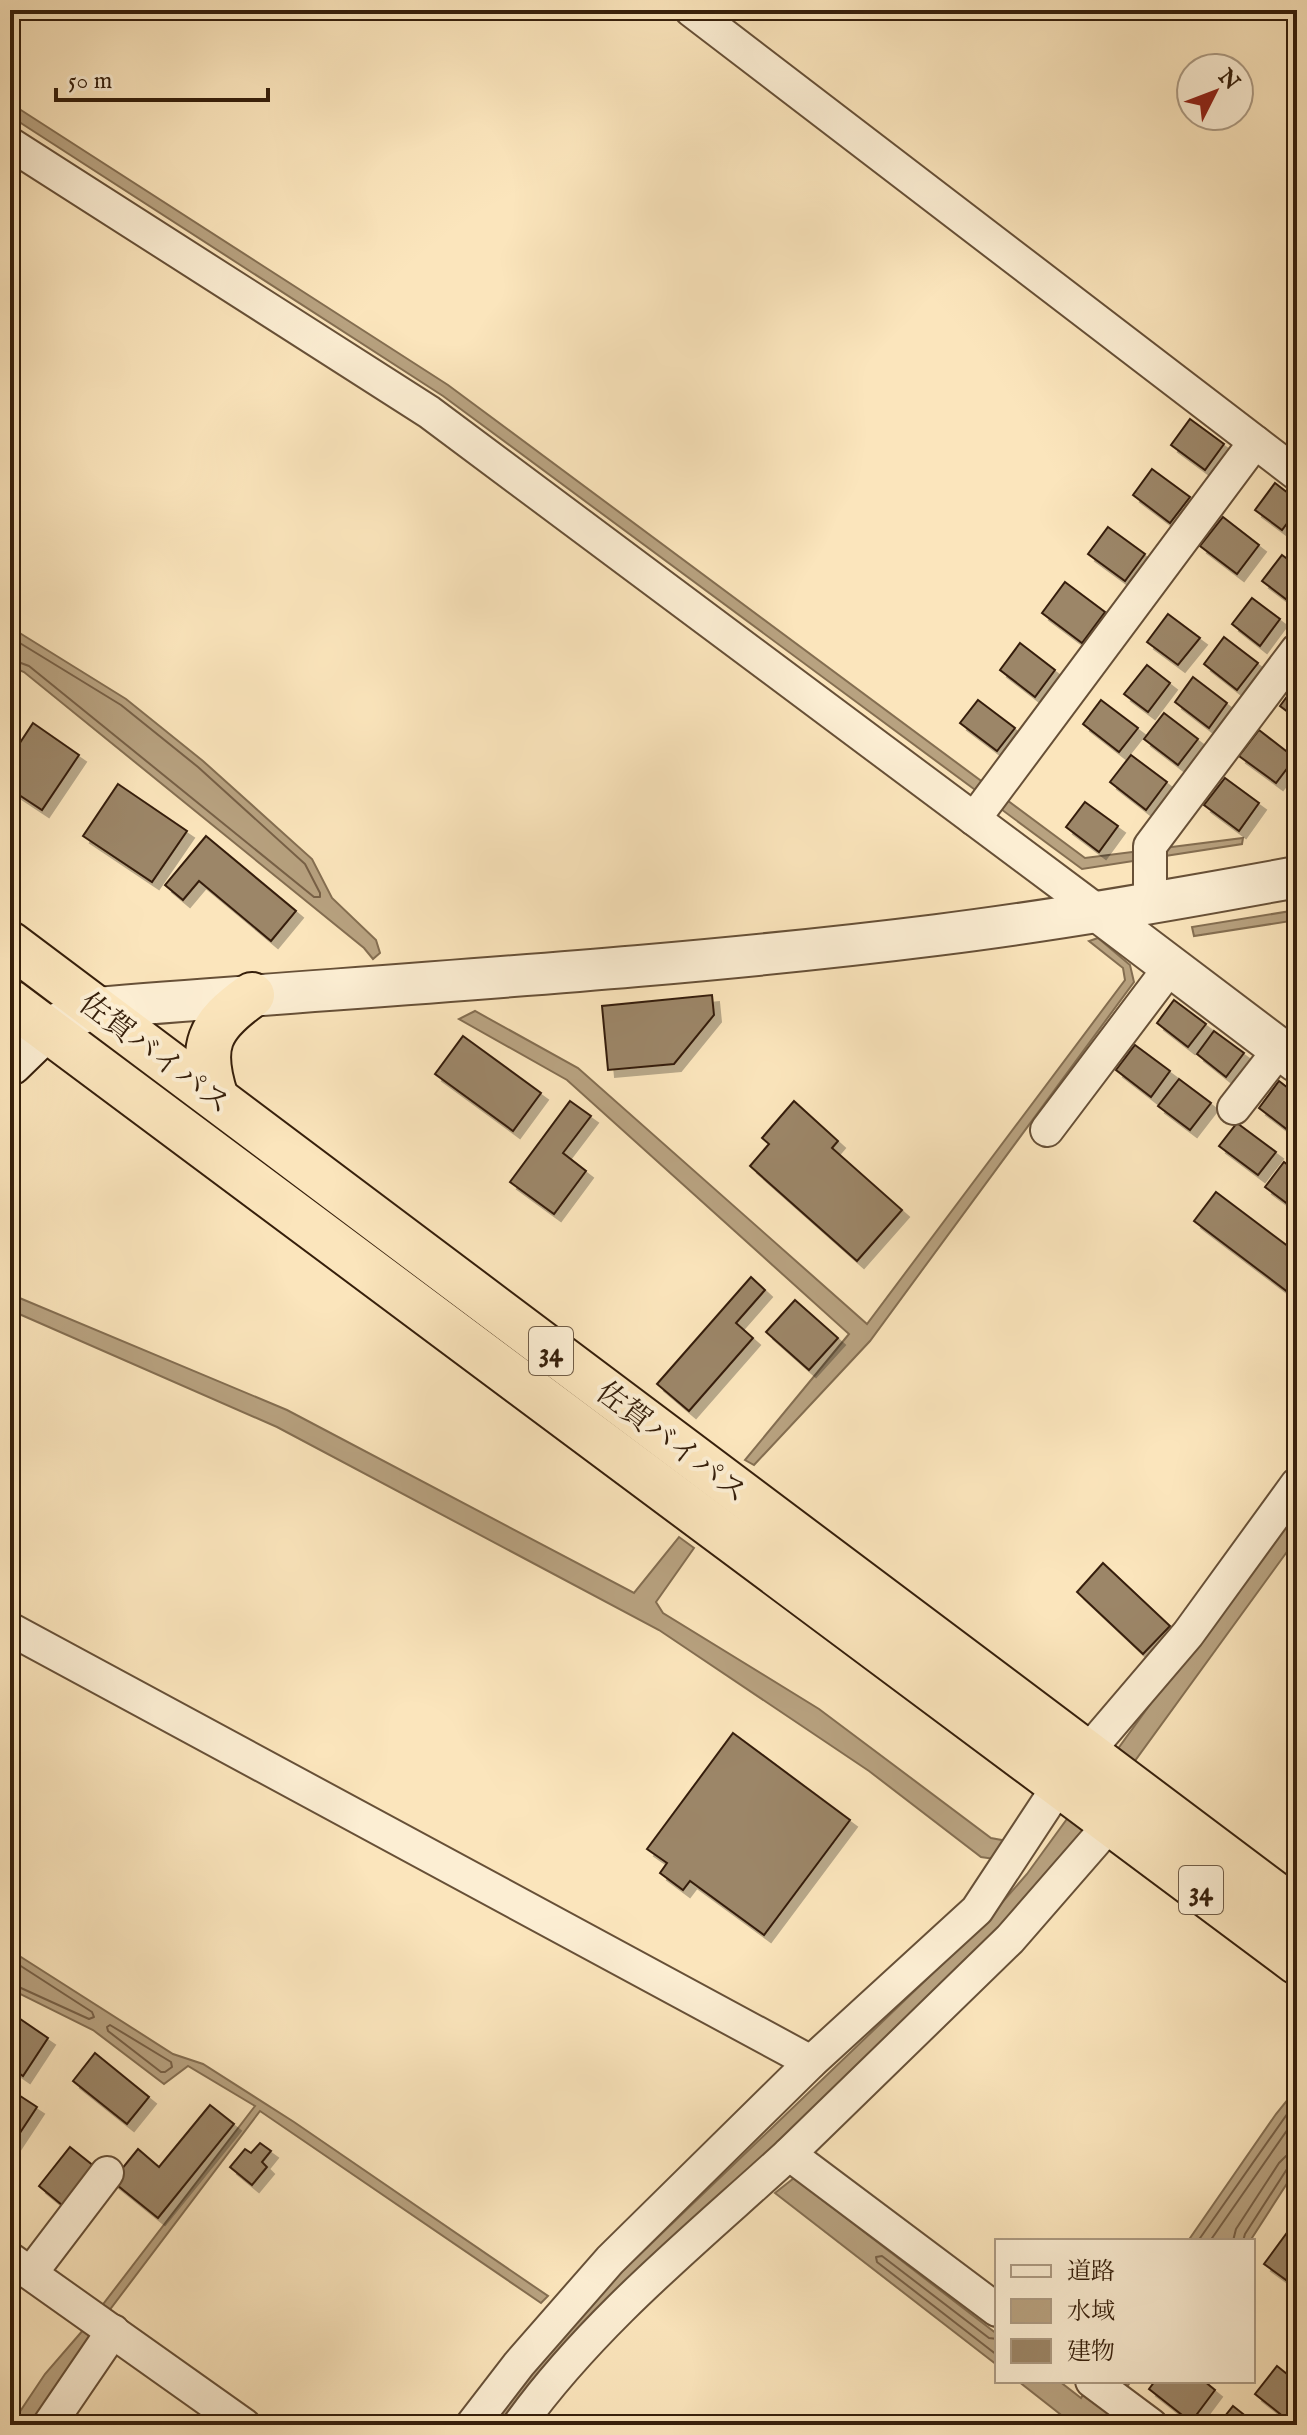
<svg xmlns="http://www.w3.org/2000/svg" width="1307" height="2435" font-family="'IM FELL English','Noto Serif JP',serif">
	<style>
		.water { fill: #b8a280; stroke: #846e51; stroke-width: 2 }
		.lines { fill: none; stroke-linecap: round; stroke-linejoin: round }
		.shore { stroke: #776046; stroke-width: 2 }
		.building { fill: #9c8667; stroke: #361f0b; stroke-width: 2; filter: url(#shadow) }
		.minor-casing { stroke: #675037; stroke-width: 36 }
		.tertiary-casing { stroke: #675037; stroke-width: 44 }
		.secondary-casing { stroke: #361f0b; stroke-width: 48 }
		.trunk-casing { stroke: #361f0b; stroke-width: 48 }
		.minor { stroke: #fceed3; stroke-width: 32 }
		.tertiary { stroke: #fceed3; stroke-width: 40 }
		.secondary { stroke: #fceed3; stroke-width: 44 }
		.trunk { stroke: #fbe5bc; stroke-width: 44 }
		.labels { text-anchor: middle; stroke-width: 8; stroke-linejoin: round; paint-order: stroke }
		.shield { fill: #fceed3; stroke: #715d47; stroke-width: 2 }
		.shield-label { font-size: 28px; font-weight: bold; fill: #361f0b }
		.street-label { font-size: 30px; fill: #361f0b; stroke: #fceed3 }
	</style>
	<defs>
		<filter id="shadow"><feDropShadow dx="7" dy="7" stdDeviation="0" flood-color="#0004"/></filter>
	</defs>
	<rect width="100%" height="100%" fill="#fbe5bc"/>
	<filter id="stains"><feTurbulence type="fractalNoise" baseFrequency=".0025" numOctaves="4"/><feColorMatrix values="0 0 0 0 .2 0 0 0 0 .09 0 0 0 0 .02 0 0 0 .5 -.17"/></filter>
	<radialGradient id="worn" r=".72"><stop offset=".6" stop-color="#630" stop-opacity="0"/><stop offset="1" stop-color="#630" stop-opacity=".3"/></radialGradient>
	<!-- water -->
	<g class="water">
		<polygon points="10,103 448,385 1085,858 1243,838 1242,844 1082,869 443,396 10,116"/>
		<polygon points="10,627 126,699 203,761 312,859 332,898 376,940 380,953 373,959 364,948 24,672 10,666"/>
		<polygon points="1297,910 1297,920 1194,936 1192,927"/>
		<polygon points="1098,938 1130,965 1134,982 870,1341 754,1465 745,1460 849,1334 567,1080 459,1019 475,1011 578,1068 867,1324 1125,980 1123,968 1089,941"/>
		<polygon points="10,1294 287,1410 634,1593 679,1537 694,1548 656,1602 663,1613 819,1709 991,1838 1007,1841 994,1859 981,1857 869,1771 659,1630 277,1427 10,1310"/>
		<polygon points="1297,1502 1297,1538 1044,1886 555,2357 499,2425 482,2425 605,2288 979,1929 1027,1874"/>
		<polygon points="10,1950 173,2054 203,2064 294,2122 548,2296 541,2303 260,2111 90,2336 30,2425 11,2425 45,2374 84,2329 255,2106 188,2066 164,2084 93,2030 10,1989"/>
		<polygon points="1297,2088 1297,2168 1250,2241 1188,2241 1276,2114"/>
		<polygon points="794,2178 997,2334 997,2365 775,2193"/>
		<polygon points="1018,2381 1059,2381 1081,2398 1092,2381 1131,2381 1106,2416 1117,2425 1074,2425"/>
	</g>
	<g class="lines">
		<!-- shore -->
		<g class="shore">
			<polyline points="10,637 121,705 198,767 305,864 320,893 320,897 314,897 29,666 10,659"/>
			<polyline points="10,1959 92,2012 94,2017 89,2019 10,1983"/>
			<polygon points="110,2025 171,2062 172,2067 165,2072 161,2072 108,2031 107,2027"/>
			<polyline points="1198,2241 1297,2100"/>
			<polyline points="1210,2241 1297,2116"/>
			<polyline points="1233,2241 1236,2229 1279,2163 1286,2156 1297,2154"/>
			<polyline points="1243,2241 1245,2234 1287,2169 1297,2165"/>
			<polyline points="997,2339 989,2338 882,2256 876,2257 877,2262 997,2355"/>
		</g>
	</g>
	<!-- building -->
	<g class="building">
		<polygon points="1190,419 1224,444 1205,470 1171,445"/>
		<polygon points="1152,469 1190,497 1170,523 1133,495"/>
		<polygon points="1275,483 1297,500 1297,510 1282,530 1255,510"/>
		<polygon points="1223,517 1259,545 1237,574 1200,546"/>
		<polygon points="1108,527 1145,554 1125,581 1088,554"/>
		<polygon points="1282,555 1297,566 1295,606 1262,581"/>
		<polygon points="1065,582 1105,612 1082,643 1042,613"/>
		<polygon points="1252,598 1280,619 1260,646 1232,624"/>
		<polygon points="1168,614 1200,638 1178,665 1147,642"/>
		<polygon points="1224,637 1258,663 1237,690 1204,664"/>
		<polygon points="1020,643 1055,670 1035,697 1000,670"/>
		<polygon points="1147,665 1170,683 1148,712 1124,694"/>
		<polygon points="1193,677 1227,703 1209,728 1175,702"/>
		<polygon points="1297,683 1297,719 1280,706"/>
		<polygon points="978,700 1015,728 997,751 960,723"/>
		<polygon points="1101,700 1138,728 1119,752 1083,724"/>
		<polygon points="1164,713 1198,739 1178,765 1144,739"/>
		<polygon points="33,723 79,755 42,810 10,789 10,758"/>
		<polygon points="1259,730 1295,758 1276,783 1239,756"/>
		<polygon points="1131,755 1167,782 1146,810 1110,782"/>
		<polygon points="1225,778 1259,803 1239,831 1204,805"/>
		<polygon points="118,784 187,831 152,882 83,836"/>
		<polygon points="1085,802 1118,826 1099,852 1066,827"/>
		<polygon points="206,836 296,911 271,941 199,881 183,900 165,885"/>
		<polygon points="712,995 714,1015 674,1064 608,1070 602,1006"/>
		<polygon points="1174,1000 1206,1024 1188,1047 1157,1023"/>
		<polygon points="1214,1031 1244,1053 1226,1077 1197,1054"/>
		<polygon points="463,1036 541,1093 513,1131 435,1074"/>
		<polygon points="1135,1045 1170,1071 1151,1097 1116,1070"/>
		<polygon points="1179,1079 1211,1103 1190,1130 1158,1106"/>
		<polygon points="1279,1081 1297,1095 1297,1120 1289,1131 1259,1108"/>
		<polygon points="570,1101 591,1116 563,1153 586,1171 554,1214 510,1182"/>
		<polygon points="794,1101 838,1141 832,1148 902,1210 857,1261 750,1166 769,1144 762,1138"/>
		<polygon points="1237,1123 1276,1152 1258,1175 1219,1146"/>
		<polygon points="1284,1162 1297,1172 1297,1211 1265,1187"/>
		<polygon points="1216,1192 1297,1253 1297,1291 1293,1296 1194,1221"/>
		<polygon points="751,1277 765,1290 736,1323 753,1338 689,1411 657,1384"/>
		<polygon points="795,1300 838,1338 809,1370 766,1332"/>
		<polygon points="1103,1563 1170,1626 1143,1654 1077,1592"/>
		<polygon points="733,1733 850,1820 764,1935 690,1881 683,1890 660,1873 667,1863 647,1849"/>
		<polygon points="10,2012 48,2038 23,2076 10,2067"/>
		<polygon points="95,2053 149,2097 127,2124 73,2081"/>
		<polygon points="11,2090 37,2107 10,2148 10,2091"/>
		<polygon points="210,2105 234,2124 158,2218 112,2181 138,2149 159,2167"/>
		<polygon points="260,2143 271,2151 262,2162 267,2167 252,2185 230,2167 245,2149 251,2153"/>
		<polygon points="70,2147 100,2171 68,2210 39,2186"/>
		<polygon points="1297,2219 1297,2288 1264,2264"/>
		<polygon points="1277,2366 1297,2382 1297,2411 1289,2421 1255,2394"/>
		<polygon points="1155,2381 1204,2381 1215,2390 1191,2422 1149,2389"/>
		<polygon points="1233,2406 1257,2425 1218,2425"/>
	</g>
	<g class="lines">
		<defs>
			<g id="minor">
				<polyline points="691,10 1297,474"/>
				<polyline points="10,144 429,412 1100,913"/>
				<polyline points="974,819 1255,442"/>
				<polyline points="1150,904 1150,846 1297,650"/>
				<polyline points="1234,1108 1280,1049"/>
				<polyline points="1047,1130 1171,966"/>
				<polyline points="10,1629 811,2062"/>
				<polyline points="789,2154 1010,1939 1111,1823"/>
				<polyline points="10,2259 244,2425"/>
				<polyline points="31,2273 107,2173"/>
				<polyline points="1092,2381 1151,2425"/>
				<polyline points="49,2425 113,2331"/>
				<polyline points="472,2425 519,2364 610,2260 811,2062 977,1910 1060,1784 1188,1634 1297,1484"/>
				<path d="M 519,2425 C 593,2322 696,2239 789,2154 L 997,2310"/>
			</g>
			<g id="tertiary">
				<polyline points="1100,913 1297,1062"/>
				<path d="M 45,1029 L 94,1008 C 375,985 657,970 937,935 C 1058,920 1177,899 1297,877"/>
			</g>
			<polyline id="secondary" points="10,1063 45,1029"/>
			<g id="trunk">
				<polyline points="10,944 1297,1911"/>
				<polyline points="10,1002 1297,1962"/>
				<path d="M 216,1098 C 199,1046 208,1026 252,995"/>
			</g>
		</defs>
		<!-- minor casing -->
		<use href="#minor" class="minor-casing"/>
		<!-- tertiary casing -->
		<use href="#tertiary" class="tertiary-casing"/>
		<!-- secondary casing -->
		<use href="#secondary" class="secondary-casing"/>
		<!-- trunk casing -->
		<use href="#trunk" class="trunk-casing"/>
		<!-- minor -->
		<use href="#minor" class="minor"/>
		<!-- tertiary -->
		<use href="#tertiary" class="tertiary"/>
		<!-- secondary -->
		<use href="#secondary" class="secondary"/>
		<!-- trunk -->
		<use href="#trunk" class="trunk"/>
	</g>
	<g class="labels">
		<!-- shield labels -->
		<g class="shield">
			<rect x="529" y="1327" width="44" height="48" rx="6"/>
			<rect x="1179" y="1866" width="44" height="48" rx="6"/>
		</g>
		<g class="shield-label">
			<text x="551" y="1361">34</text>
			<text x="1201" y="1900">34</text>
		</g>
		<!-- street labels -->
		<g class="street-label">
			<text transform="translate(155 1053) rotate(37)" y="10">佐賀バイパス</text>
			<text transform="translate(672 1442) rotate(37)" y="10">佐賀バイパス</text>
		</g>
	</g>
	<!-- margin -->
	<rect width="1307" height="2435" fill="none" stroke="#fbe5bc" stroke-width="40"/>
	<rect x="12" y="12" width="1283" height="2411" fill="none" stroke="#361f0b" stroke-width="4"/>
	<rect x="20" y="20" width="1267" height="2395" fill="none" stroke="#361f0b" stroke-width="2"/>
	<!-- legend -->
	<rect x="995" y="2239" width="260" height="144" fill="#fceed3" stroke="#ad9b83" stroke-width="2"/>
	<rect x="1011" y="2265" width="40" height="12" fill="#fceed3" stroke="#ad9b83" stroke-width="2"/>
	<text x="1067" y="2279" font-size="24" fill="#361f0b">道路</text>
	<rect x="1011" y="2299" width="40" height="24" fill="#b8a280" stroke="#ad9b83" stroke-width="2"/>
	<text x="1067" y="2319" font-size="24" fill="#361f0b">水域</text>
	<rect x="1011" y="2339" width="40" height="24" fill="#9c8667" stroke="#ad9b83" stroke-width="2"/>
	<text x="1067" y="2359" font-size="24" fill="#361f0b">建物</text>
	<!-- north arrow -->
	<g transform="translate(1215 92) rotate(48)"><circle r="38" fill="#fceed3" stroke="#ad9b83" stroke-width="2"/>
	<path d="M0-6L14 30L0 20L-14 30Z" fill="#8f2418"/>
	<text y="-12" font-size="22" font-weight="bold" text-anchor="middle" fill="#361f0b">N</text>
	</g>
	<!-- scale -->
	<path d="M56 88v12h212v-12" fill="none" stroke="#361f0b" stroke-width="4"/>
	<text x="68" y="88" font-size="24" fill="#361f0b" stroke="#fceed3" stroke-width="6" paint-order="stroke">50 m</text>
	<rect width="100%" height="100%" filter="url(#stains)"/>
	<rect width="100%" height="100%" fill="url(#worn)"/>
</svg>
